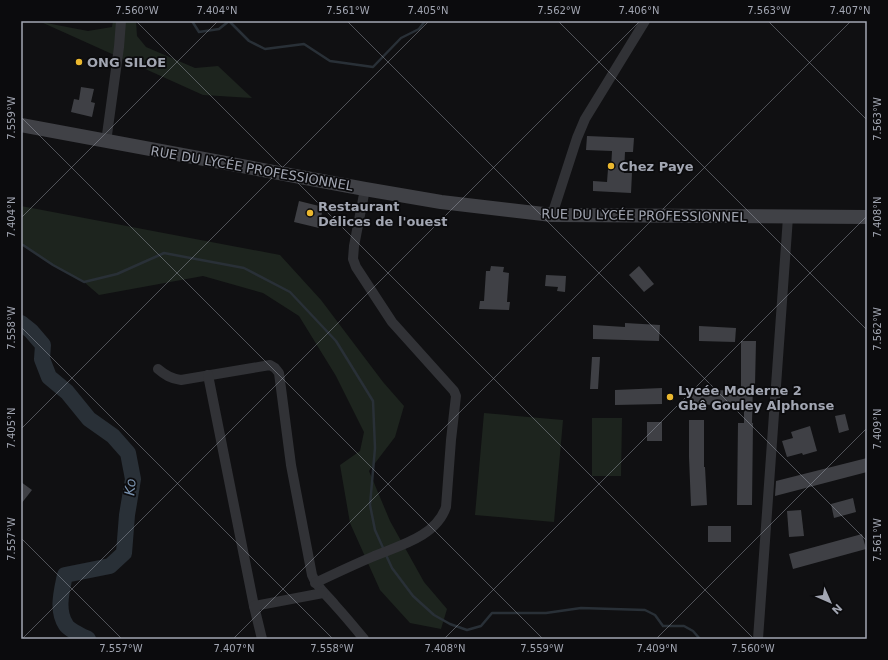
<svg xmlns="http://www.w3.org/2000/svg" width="888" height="660" font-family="'DejaVu Sans',sans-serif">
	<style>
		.green { fill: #1d241e }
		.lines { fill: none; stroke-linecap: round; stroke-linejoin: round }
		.stream { stroke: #293037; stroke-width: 2.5 }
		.river { stroke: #293037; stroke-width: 16 }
		.building { fill: #3f4045 }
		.minor { stroke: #313236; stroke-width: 10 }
		.secondary { stroke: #404146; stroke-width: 14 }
		.ticks { fill: none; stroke: #a2a6b2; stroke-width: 1; stroke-opacity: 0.45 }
		.poi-dot { fill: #ebb82f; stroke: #0b0b0d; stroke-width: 1.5 }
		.labels { text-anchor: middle; stroke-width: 3.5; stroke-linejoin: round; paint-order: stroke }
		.poi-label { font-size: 13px; font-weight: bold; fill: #a2a6b2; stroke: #0b0b0d; text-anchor: start }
		.street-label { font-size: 13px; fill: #a2a6b2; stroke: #0b0b0d }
		.water-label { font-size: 14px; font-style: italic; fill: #7991ad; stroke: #0b0b0d }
		.neatline { fill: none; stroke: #a2a6b2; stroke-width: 1.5 }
		.ticks-label { font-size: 10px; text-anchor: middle; fill: #a2a6b2 }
	</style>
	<rect width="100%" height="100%" fill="#101012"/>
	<!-- green -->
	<g class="green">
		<polygon points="113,21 136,21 137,36 146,47 195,68 218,66 252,98 203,95 41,22 88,31 112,27"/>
		<polygon points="21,206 280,255 321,300 383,382 404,406 395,437 369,471 390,521 424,582 447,609 441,629 410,623 380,590 350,523 340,465 360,451 364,432 336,376 299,316 263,293 203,276 99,295 84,282 53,265 23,246 21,245"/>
		<polygon points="484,413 563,420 554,522 475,515"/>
		<polygon points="592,418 622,418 621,476 592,476"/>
	</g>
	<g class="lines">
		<!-- stream -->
		<g class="stream">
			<polyline points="192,21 199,32 219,29 229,21 249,41 265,49 304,44 330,61 373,67 401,38 419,29 425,21"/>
			<polyline points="21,245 23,245 53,265 84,282 117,274 164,253 244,268 290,292 336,341 373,401 375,448 370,505 375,530 384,550"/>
			<polyline points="386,555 392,568 413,596 434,615 450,624 467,630 481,626 492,613 546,613 581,608 645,610 655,615 663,626 684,626 693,631 700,639"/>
		</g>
		<!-- river -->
		<path class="river" d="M 21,323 L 31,331 L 43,345 L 42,359 L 49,377 L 67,392 L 89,419 L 113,436 L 128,453 L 133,479 L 127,515 L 124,553 L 110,566 L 65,575 C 62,590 56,610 66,625 C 69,630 82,636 88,639"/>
	</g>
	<!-- building -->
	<g class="building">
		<polygon points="81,87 94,89 91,102 95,103 92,117 71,112 74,99 79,100"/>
		<polygon points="587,136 634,138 633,152 625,152 624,173 632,173 631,193 593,191 593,181 607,182 608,169 611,169 612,151 586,150"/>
		<polygon points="299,201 323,207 319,228 294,222"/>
		<polygon points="491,266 504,267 503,272 509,273 507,302 510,302 509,310 479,309 480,301 484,301 486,271 490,271"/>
		<polygon points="639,266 654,284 644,292 629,275"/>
		<polygon points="546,275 566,276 565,292 557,291 558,287 545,286"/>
		<polygon points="625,323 660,325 659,341 593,339 593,325 625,327"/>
		<polygon points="699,326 736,328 735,342 699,341"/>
		<polygon points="741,341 756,341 755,385 753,385 752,423 753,423 752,505 737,505 738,423 744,423 744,406 688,404 688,389 741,391"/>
		<polygon points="592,357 600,357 598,389 590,389"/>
		<polygon points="662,388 662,404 615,405 615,390"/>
		<polygon points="845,414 849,430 839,433 835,416"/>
		<polygon points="689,420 704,420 704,467 705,467 707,505 691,506 689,457"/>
		<rect x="647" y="422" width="15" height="19"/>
		<polygon points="810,426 817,451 803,455 802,453 787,457 782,441 793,438 791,432"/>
		<polygon points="867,458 867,472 775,496 776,481"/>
		<polygon points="21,482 32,490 21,504"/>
		<polygon points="853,498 856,512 834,518 831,504"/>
		<polygon points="801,510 804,536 789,537 787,511"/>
		<rect x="708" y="526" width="23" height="16"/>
		<polygon points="862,534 866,549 793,569 789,554"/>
	</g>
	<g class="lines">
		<!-- minor -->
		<g class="minor">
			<polyline points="106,142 119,47 121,21"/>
			<polyline points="552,215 577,138 585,119 645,21"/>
			<path d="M 158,369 C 165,375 171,379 181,380 L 270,365 L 275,368 L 279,373 L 291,465 L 312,575 C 317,588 327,595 335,605 C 345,616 355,628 364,639"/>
			<polyline points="208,375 254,606 262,639"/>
			<path d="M 315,583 C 334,574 353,565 372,557 C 398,546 436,537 446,507 L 451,440 L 456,396 L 454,391 L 392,322 L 356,267 L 353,259 L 354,246 L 365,189"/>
			<polyline points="254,606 323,593"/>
			<polyline points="758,639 788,217"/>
		</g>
		<!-- secondary -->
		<polyline class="secondary" points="21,125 365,189 441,202 552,215 867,217"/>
	</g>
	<!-- ticks -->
	<path class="ticks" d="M 136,21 L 754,639M 347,21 L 867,541M 558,21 L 867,330M 768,21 L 867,120M 21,117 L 543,639M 21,218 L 218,21M 21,327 L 333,639M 21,429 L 429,21M 21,538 L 122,639M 22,639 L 640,21M 233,639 L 851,21M 444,639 L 867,216M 656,639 L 867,428"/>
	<!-- markers -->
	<g class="poi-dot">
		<circle cx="79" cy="62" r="4"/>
		<circle cx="611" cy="166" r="4"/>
		<circle cx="310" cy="213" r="4"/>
		<circle cx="670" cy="397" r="4"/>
	</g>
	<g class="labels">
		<!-- poi labels -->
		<g class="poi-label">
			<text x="87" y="67">ONG SILOE</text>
			<text x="619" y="171">Chez Paye</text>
			<text x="318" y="211">Restaurant<tspan x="318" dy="15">Délices de l'ouest</tspan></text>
			<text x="678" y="395">Lycée Moderne 2<tspan x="678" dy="15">Gbê Gouley Alphonse</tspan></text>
		</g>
		<!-- street labels -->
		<g class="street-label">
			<text transform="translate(252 168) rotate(10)" y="5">RUE DU LYCÉE PROFESSIONNEL</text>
			<text transform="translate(644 215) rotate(1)" y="5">RUE DU LYCÉE PROFESSIONNEL</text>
		</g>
		<!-- water labels -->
		<g class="water-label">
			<text transform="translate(130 487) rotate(-85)" y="5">Ko</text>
		</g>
	</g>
	<!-- border -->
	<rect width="888" height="660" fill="none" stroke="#0b0b0d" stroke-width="44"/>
	<!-- north arrow -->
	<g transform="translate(830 602) rotate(135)" stroke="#0b0b0d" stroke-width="3" paint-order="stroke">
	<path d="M0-3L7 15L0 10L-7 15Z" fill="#a2a6b2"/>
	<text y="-6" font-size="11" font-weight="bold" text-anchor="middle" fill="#a2a6b2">N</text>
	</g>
	<rect x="22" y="22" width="844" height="616" class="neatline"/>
	<g class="ticks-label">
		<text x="137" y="14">7.560°W</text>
		<text x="217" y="14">7.404°N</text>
		<text x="348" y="14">7.561°W</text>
		<text x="428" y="14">7.405°N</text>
		<text x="559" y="14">7.562°W</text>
		<text x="639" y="14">7.406°N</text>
		<text x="769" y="14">7.563°W</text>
		<text x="850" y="14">7.407°N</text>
		<text transform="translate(11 118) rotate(-90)" y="4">7.559°W</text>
		<text transform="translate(877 119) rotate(-90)" y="4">7.563°W</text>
		<text transform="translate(11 217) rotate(-90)" y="4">7.404°N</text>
		<text transform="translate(877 217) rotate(-90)" y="4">7.408°N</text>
		<text transform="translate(11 328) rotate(-90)" y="4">7.558°W</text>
		<text transform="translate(877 329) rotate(-90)" y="4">7.562°W</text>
		<text transform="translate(11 428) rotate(-90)" y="4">7.405°N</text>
		<text transform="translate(877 429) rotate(-90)" y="4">7.409°N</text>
		<text transform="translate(11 539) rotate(-90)" y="4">7.557°W</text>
		<text transform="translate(877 540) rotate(-90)" y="4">7.561°W</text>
		<text x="121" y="652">7.557°W</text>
		<text x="234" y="652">7.407°N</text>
		<text x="332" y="652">7.558°W</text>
		<text x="445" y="652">7.408°N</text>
		<text x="542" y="652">7.559°W</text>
		<text x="657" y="652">7.409°N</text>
		<text x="753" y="652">7.560°W</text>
	</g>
</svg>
